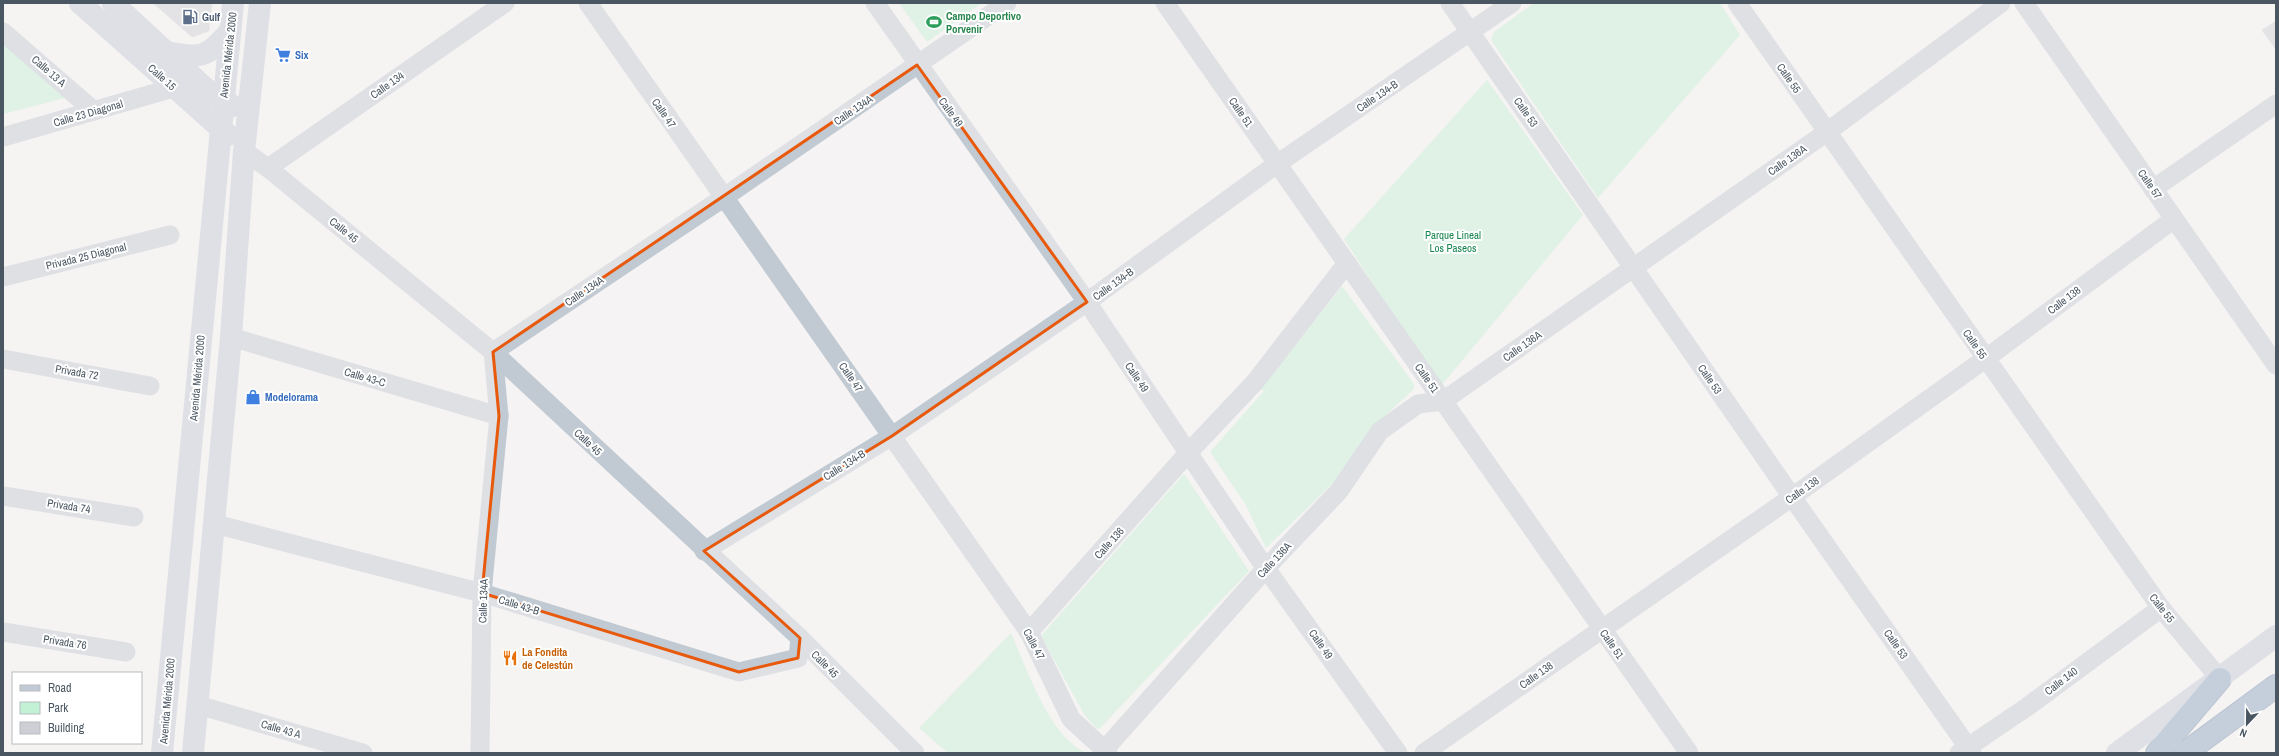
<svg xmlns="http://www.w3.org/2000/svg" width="2279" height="756" font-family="'Archivo Narrow',sans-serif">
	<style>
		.green { fill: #c3f1d5 }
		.building { fill: #cdcfd5; stroke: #d7d9de }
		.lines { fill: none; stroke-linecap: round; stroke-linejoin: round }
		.highway-casing { stroke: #7690ad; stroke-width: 24 }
		.street { stroke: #c1cad2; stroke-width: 19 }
		.secondary { stroke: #c1cbd6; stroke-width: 22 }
		.highway { stroke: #8ba5c1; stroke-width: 22 }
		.marked { fill: none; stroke: #e8590c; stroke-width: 3; stroke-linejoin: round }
		.labels { text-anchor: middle; stroke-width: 4; stroke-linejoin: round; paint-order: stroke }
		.leisure-label { font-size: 11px; font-weight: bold; fill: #27864d; stroke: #fff; text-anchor: start }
		.service-label { font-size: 11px; font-weight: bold; fill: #4e5e75; stroke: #fff; text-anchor: start }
		.street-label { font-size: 11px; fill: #4a5661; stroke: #fff }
		.shop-label { font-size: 11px; font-weight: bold; fill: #366cbe; stroke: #fff; text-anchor: start }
		.park-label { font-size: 11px; fill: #17864f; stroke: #fff }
		.food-label { font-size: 11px; font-weight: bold; fill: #c56008; stroke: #fff; text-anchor: start }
	</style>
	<rect width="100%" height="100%" fill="#f5f3f3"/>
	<!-- green -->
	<g class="green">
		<polygon points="899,3 982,3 927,42"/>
		<polygon points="1534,3 1720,3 1740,35 1598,198 1491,40 1494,32"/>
		<polygon points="3,43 65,98 3,114"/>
		<polygon points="1487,80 1583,215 1441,386 1438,384 1344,239"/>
		<polygon points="1342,286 1414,384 1414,389 1373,427 1335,481 1266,548 1246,505 1210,452 1264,391 1261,389"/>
		<polygon points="1183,475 1185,475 1249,571 1099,729 1097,729 1084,714 1041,636"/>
		<path d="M 1011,633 C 1027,669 1049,736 1086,753 L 948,753 L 919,728 Z"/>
	</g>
	<!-- building -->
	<g class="building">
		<polygon points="153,3 212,3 209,31 192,37"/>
		<polygon points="2276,21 2276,50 2262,30"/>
	</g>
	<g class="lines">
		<defs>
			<g id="highway">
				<polyline points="2157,753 2220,679"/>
				<polyline points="2185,753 2276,686"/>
			</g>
		</defs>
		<!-- highway casing -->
		<use href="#highway" class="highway-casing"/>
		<!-- street -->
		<g class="street">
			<polyline points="588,3 1029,632 1071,719 1108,753"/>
			<polyline points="875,3 1087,302 1260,560 1398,753"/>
			<polyline points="1165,3 1689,753"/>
			<polyline points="1450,3 1792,497 1972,753"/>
			<polyline points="1737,3 2161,608 2220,679"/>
			<polyline points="2024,3 2276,365"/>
			<polyline points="3,32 94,111"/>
			<polyline points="3,137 173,88"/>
			<polyline points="244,151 268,168 493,352 800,638 915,753"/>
			<polyline points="268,168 505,3"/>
			<polyline points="2153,189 2276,104"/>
			<polyline points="3,277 170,235"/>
			<polyline points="231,337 499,416"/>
			<polyline points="493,352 723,198 1007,3"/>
			<polyline points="3,359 150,386"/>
			<polyline points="3,496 134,517"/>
			<polyline points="215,524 482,593 739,672 798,658 800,638"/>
			<polyline points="704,551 892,436 1087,302 1277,164 1512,3"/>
			<polyline points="3,632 126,652"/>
			<polyline points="1029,632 1188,453 1255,382 1347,263"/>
			<polyline points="198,705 363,753"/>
			<polyline points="1105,749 1267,567 1339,491 1380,431 1418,404 1443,401 1827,132 2001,3"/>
			<polyline points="480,753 482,593 499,416 493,352"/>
			<polyline points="1424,753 1792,497 1985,359 2174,219"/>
			<polyline points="1959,753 2027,707 2161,608"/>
		</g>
		<!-- secondary -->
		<g class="secondary">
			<polyline points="80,3 228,135"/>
			<polyline points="113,3 205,88 233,106"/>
			<path d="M 166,52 C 201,58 206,59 230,31"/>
			<polyline points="162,753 233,3"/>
			<polyline points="193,753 231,337 244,151 260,3"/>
			<polyline points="2117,753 2276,636"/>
		</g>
		<!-- highway -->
		<use href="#highway" class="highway"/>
	</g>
	<!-- marked area -->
	<path d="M0 0H2279V756H0ZM 917,65 L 1087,302 L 892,436 L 704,551 L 800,638 L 798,658 L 739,672 L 482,593 L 499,416 L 493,352 Z" fill="#f5f3f3" fill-opacity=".55" fill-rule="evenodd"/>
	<path class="marked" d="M 917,65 L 1087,302 L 892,436 L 704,551 L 800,638 L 798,658 L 739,672 L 482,593 L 499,416 L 493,352 Z"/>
	<!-- icons -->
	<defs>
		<symbol id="fuel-bare" viewBox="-9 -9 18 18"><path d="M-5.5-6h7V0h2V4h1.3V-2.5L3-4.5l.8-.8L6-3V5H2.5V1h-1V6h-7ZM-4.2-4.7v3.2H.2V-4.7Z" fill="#5c6f8a" stroke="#fff" stroke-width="2.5" paint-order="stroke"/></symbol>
		<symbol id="stadium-bare" viewBox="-9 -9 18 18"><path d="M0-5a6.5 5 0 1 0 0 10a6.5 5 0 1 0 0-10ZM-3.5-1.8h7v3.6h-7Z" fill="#2e9e5b" stroke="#fff" stroke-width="2.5" paint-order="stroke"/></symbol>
		<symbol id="supermarket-bare" viewBox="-9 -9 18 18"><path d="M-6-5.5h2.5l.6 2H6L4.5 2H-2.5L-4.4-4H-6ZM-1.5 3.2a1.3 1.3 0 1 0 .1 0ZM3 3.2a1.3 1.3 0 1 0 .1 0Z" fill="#3f7fe0" stroke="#fff" stroke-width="2.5" paint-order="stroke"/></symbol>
		<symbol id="shop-bare" viewBox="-9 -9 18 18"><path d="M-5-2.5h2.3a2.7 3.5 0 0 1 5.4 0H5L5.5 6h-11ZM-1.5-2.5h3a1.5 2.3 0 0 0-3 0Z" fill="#3f7fe0" stroke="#fff" stroke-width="2.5" paint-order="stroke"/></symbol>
		<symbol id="restaurant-bare" viewBox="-9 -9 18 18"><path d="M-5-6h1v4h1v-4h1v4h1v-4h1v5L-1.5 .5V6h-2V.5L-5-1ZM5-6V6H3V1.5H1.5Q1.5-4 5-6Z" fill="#e8710a" stroke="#fff" stroke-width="2.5" paint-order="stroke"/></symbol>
	</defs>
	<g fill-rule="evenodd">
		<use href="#fuel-bare" x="179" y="6" width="22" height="22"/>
		<use href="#stadium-bare" x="923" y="11" width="22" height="22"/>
		<use href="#supermarket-bare" x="272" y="44" width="22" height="22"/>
		<use href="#shop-bare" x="242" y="386" width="22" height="22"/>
		<use href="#restaurant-bare" x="499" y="647" width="22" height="22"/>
	</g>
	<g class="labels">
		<!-- leisure labels -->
		<g class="leisure-label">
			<text x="946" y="20">Campo Deportivo<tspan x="946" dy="13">Porvenir</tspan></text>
		</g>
		<!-- service labels -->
		<g class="service-label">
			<text x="202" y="21">Gulf</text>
		</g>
		<!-- street labels -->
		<g class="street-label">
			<text transform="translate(228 55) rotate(-84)" y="4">Avenida Mérida 2000</text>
			<text transform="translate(49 71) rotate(41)" y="4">Calle 13 A</text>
			<text transform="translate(162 77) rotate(42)" y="4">Calle 15</text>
			<text transform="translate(1789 78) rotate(55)" y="4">Calle 55</text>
			<text transform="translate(387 85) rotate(-35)" y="4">Calle 134</text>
			<text transform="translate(1377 96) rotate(-34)" y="4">Calle 134-B</text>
			<text transform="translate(853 110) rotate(-34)" y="4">Calle 134A</text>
			<text transform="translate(951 112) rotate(54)" y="4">Calle 49</text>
			<text transform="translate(1241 112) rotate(55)" y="4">Calle 51</text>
			<text transform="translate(1526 112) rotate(55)" y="4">Calle 53</text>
			<text transform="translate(88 113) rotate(-16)" y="4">Calle 23 Diagonal</text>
			<text transform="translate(664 113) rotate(55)" y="4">Calle 47</text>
			<text transform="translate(1787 160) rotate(-35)" y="4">Calle 136A</text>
			<text transform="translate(2150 184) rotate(55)" y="4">Calle 57</text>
			<text transform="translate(344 230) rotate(39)" y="4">Calle 45</text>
			<text transform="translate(86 256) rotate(-14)" y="4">Privada 25 Diagonal</text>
			<text transform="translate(1113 284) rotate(-36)" y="4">Calle 134-B</text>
			<text transform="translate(584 291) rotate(-34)" y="4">Calle 134A</text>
			<text transform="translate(2064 300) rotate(-37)" y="4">Calle 138</text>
			<text transform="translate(1975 344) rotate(55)" y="4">Calle 55</text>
			<text transform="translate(1522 346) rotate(-35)" y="4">Calle 136A</text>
			<text transform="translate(77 372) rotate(10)" y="4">Privada 72</text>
			<text transform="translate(365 377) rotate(16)" y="4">Calle 43-C</text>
			<text transform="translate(851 377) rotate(55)" y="4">Calle 47</text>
			<text transform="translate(1137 377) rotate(56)" y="4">Calle 49</text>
			<text transform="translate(197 378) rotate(-85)" y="4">Avenida Mérida 2000</text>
			<text transform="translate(1427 378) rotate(55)" y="4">Calle 51</text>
			<text transform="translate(1710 379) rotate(55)" y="4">Calle 53</text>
			<text transform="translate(588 442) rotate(43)" y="4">Calle 45</text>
			<text transform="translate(844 465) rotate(-32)" y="4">Calle 134-B</text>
			<text transform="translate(1802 490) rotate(-35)" y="4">Calle 138</text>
			<text transform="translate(69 506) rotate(9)" y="4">Privada 74</text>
			<text transform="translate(1109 543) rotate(-48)" y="4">Calle 136</text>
			<text transform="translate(1274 560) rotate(-47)" y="4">Calle 136A</text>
			<text transform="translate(483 601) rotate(-88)" y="4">Calle 134A</text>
			<text transform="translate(519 605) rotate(17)" y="4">Calle 43-B</text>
			<text transform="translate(2162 608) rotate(52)" y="4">Calle 55</text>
			<text transform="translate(65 642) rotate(9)" y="4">Privada 76</text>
			<text transform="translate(1034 644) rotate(62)" y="4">Calle 47</text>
			<text transform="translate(1321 644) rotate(55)" y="4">Calle 49</text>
			<text transform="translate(1612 644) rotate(55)" y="4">Calle 51</text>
			<text transform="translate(1896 644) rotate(55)" y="4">Calle 53</text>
			<text transform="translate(825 664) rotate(45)" y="4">Calle 45</text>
			<text transform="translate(1536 675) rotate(-35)" y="4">Calle 138</text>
			<text transform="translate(2061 681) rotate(-37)" y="4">Calle 140</text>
			<text transform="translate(167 701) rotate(-85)" y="4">Avenida Mérida 2000</text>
			<text transform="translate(281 729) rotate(16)" y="4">Calle 43 A</text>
		</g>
		<!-- shop labels -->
		<g class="shop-label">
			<text x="295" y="59">Six</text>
			<text x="265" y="401">Modelorama</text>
		</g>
		<!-- park labels -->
		<g class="park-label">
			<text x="1453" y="239">Parque Lineal<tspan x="1453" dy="13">Los Paseos</tspan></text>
		</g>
		<!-- food labels -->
		<g class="food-label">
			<text x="522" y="656">La Fondita<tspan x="522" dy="13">de Celestún</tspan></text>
		</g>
	</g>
	<!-- border -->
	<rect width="2279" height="756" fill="none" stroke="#4a5661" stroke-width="8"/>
	<!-- legend -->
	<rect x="12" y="672" width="130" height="72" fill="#ffffff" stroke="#b7bbc0"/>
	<rect x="20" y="685" width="20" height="6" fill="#c1cbd6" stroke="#b7bbc0"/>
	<text x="48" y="692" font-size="12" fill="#4a5661">Road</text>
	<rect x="20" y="702" width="20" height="12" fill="#c3f1d5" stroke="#b7bbc0"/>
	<text x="48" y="712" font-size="12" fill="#4a5661">Park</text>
	<rect x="20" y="722" width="20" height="12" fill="#cdcfd5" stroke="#b7bbc0"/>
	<text x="48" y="732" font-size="12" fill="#4a5661">Building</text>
	<!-- north arrow -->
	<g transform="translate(2247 724) rotate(202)" stroke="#ffffff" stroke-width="3" paint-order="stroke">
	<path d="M0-3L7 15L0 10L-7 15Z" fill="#4a5661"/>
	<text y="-6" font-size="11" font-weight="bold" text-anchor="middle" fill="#4a5661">N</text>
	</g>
</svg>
